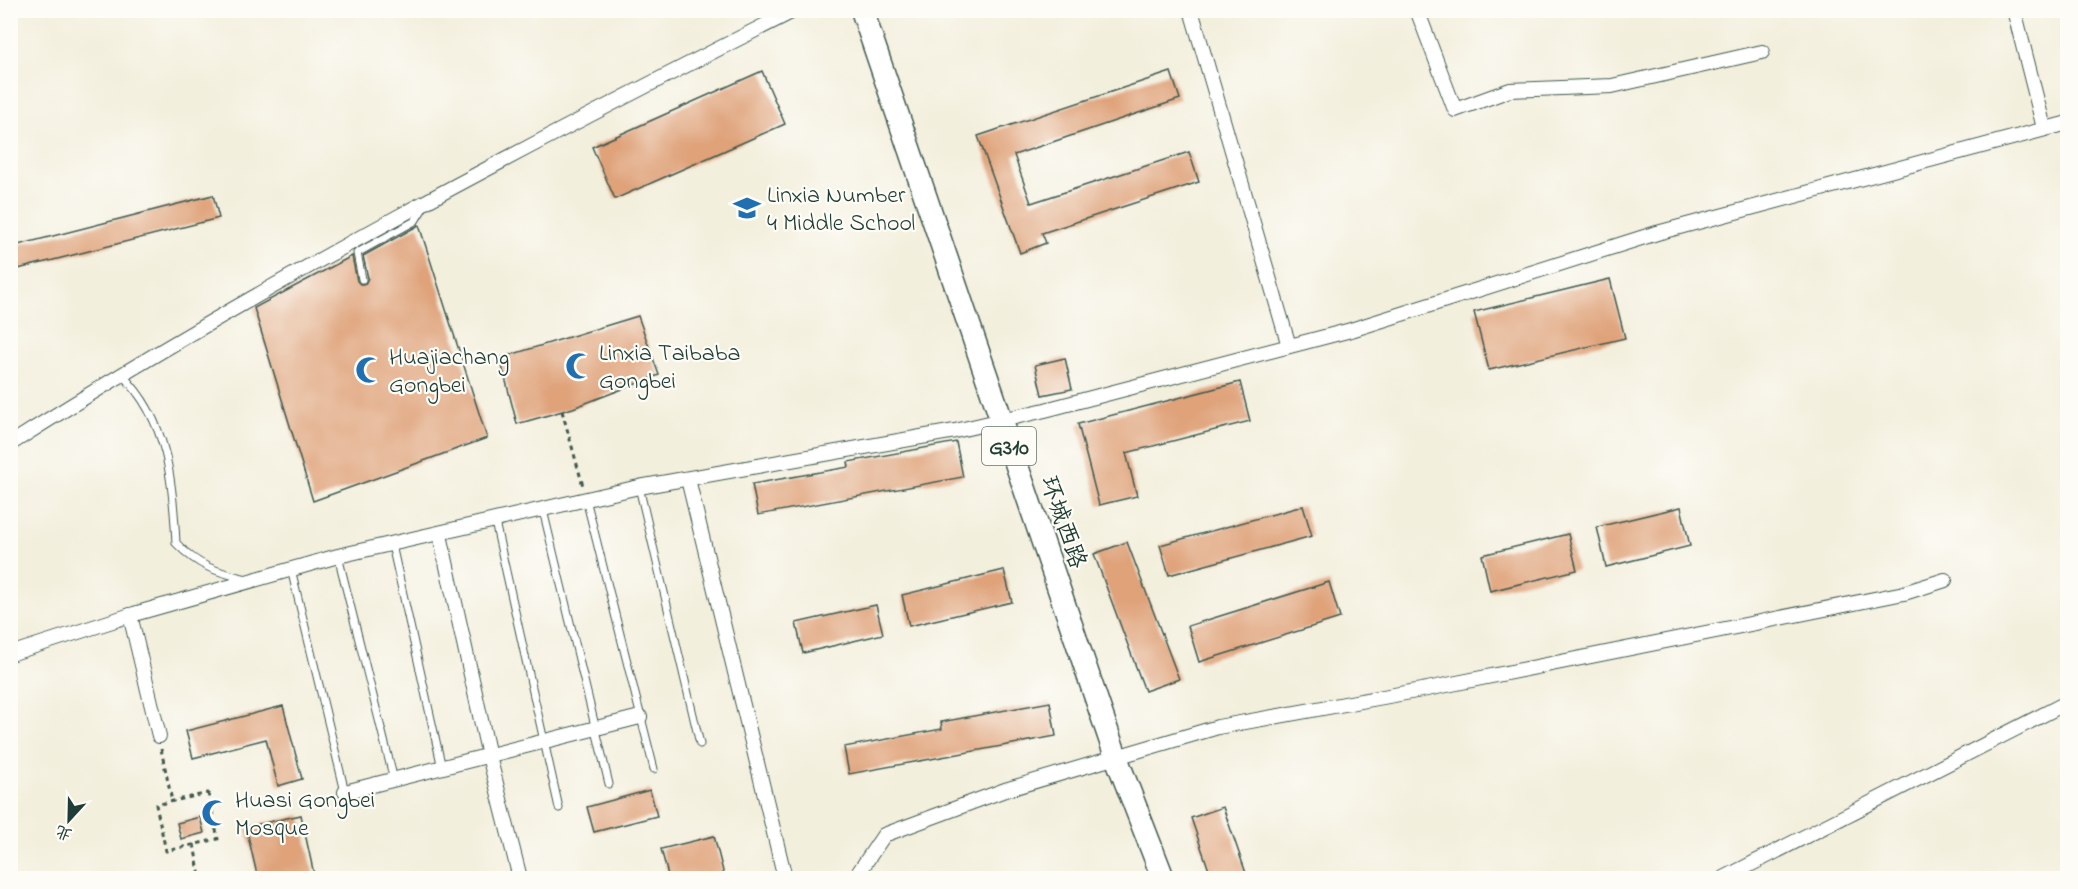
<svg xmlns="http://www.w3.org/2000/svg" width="2078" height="889" font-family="'Indie Flower','LXGW WenKai TC',sans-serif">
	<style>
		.building { fill: #dfa279 }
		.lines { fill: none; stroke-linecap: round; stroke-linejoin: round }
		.service-casing { stroke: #3f584d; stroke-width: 9 }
		.minor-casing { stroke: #3f584d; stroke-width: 16 }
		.trunk-casing { stroke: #3f584d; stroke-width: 25 }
		.path { stroke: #3f584d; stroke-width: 3; stroke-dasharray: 4.5 4.5; stroke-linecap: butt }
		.service { stroke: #fff; stroke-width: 7 }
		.minor { stroke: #fff; stroke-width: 14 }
		.trunk { stroke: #fff; stroke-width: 22 }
		.labels { text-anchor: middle; stroke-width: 4.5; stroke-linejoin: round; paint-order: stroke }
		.shield { fill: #fdfcf7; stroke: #62766e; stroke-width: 1.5 }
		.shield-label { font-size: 22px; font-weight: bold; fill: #1f3d34 }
		.poi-label { font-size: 24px; fill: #1f3d34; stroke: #fdfcf7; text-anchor: start }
		.street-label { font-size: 24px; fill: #1f3d34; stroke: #fdfcf7 }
	</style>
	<rect width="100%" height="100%" fill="#fdfcf7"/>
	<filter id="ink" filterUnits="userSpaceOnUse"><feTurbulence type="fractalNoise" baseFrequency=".0167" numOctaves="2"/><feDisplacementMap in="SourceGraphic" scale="12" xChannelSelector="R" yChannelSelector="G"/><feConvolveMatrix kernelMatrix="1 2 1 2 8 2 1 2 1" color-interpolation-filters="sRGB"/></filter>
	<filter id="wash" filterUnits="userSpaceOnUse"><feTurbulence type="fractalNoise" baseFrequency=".008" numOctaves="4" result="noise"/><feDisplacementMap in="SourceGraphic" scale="24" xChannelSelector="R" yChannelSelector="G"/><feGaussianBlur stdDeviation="1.35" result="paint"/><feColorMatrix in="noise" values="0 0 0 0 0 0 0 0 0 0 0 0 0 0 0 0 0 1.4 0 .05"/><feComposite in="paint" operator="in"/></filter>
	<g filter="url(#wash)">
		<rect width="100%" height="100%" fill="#f3efdd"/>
		<g id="blocks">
			<!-- building -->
			<g class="building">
				<polygon points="762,71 785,124 615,199 592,147"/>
				<polygon points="1171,72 1180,99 1014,155 1031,203 1189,152 1199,182 1042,233 1046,243 1020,253 978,136"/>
				<polygon points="213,195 219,218 10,271 10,247"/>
				<polygon points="419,225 487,438 313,501 254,308 352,256 357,281 360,284 365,284 368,278 363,256"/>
				<polygon points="1610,279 1625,338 1489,370 1474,312"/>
				<polygon points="638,316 659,375 573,408 517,424 500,358"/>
				<polygon points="1065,358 1072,389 1042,395 1035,365"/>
				<polygon points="1240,382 1250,421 1126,453 1137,496 1099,505 1078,424"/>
				<polygon points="956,442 963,477 758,515 752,484 849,467 848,462"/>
				<polygon points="1303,506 1312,536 1169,575 1160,545"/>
				<polygon points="1681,507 1690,546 1606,567 1597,527"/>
				<polygon points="1568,534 1577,570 1490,591 1482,555"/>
				<polygon points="1127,542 1179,679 1145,691 1094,554"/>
				<polygon points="1004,570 1012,602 909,626 902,595"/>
				<polygon points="1329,582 1340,618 1199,662 1188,626"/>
				<polygon points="876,605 883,634 803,653 796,623"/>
				<polygon points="1050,702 1056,736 849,774 844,747 942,729 941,722"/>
				<polygon points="283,706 302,779 278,786 266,739 193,758 186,731"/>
				<polygon points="650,790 657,816 594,832 587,807"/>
				<polygon points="1223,807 1248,879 1212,879 1191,818"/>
				<polygon points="301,815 315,879 258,879 246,827"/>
				<polygon points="200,817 204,833 181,839 177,823"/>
				<polygon points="714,836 725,879 669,879 661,849"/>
			</g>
		</g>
	</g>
	<g filter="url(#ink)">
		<use href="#blocks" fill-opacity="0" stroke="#3f584d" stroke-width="1.5"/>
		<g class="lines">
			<defs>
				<g id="service">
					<polyline points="362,279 357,253 415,221 425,205"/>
					<path d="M 122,375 C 168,420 173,482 176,543 C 198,566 216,572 247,579"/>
					<polyline points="639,487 700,744"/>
					<polyline points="586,499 654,769"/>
					<polyline points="543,510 609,784"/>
					<polyline points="495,522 559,808"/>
					<polyline points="392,545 442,768"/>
					<polyline points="338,556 394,780"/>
					<polyline points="291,569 345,792"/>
				</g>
				<g id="minor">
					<polyline points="1191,10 1289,346"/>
					<polyline points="1417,10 1455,110 1510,90 1612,86 1762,52"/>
					<polyline points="2014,10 2044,128"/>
					<path d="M 10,444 C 263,283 528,145 795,10"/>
					<polyline points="688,479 785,878"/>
					<polyline points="440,535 489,756 520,878"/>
					<polyline points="130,615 159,736"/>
					<polyline points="10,654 134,614 338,556 639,487 955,431 1045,410 1351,330 1657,233 2068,123"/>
					<polyline points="345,792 640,717"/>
					<polyline points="855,878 884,835 1005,790 1218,727 1427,689 1904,593 1945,580"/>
					<polyline points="1724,878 2068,702"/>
				</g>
				<polyline id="trunk" points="862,10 1116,757 1163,878"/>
			</defs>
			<!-- service casing -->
			<use href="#service" class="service-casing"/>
			<!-- minor casing -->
			<use href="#minor" class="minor-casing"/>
			<!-- trunk casing -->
			<use href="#trunk" class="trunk-casing"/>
			<!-- path -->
			<g class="path">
				<polyline points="562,411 583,486"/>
				<polyline points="161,749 172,801"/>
				<polygon points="208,793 218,839 166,851 156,805"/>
				<polyline points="194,844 200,878"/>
			</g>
			<!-- service -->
			<use href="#service" class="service"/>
			<!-- minor -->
			<use href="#minor" class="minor"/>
			<!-- trunk -->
			<use href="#trunk" class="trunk"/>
		</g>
	</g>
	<!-- icons -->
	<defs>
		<symbol id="school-bare" viewBox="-9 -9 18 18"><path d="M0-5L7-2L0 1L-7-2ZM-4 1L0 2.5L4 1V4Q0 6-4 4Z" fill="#1f6fb2" stroke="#fdfcf7" stroke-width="2.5" paint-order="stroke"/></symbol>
		<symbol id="mosque-bare" viewBox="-9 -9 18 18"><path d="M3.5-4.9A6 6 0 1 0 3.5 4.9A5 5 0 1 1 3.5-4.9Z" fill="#1f6fb2" stroke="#fdfcf7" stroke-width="2.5" paint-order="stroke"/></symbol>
	</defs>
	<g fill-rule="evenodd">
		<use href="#school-bare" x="728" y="189" width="38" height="38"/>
		<use href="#mosque-bare" x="560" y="347" width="38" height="38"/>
		<use href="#mosque-bare" x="350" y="351" width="38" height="38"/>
		<use href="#mosque-bare" x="196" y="794" width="38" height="38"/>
	</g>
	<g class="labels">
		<!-- shield labels -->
		<rect class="shield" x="982" y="427" width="54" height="38" rx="4.5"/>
		<g class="shield-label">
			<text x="1009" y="454">G310</text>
		</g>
		<!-- poi labels -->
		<g class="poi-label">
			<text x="767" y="202">Linxia Number<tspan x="767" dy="28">4 Middle School</tspan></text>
			<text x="599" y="360">Linxia Taibaba<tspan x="599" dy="28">Gongbei</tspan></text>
			<text x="389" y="364">Huajiachang<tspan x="389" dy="28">Gongbei</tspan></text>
			<text x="235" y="807">Huasi Gongbei<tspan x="235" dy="28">Mosque</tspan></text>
		</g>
		<!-- street labels -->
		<g class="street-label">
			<text transform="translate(1064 522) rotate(71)" y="8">环城西路</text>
		</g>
	</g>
	<!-- margin -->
	<rect width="2078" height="889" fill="none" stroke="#fdfcf7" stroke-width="36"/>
	<!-- north arrow -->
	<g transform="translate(69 820) rotate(202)" stroke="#fdfcf7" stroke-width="4.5" paint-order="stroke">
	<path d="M0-4.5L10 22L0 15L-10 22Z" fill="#1f3d34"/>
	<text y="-9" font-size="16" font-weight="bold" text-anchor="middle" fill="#1f3d34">北</text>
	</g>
</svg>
